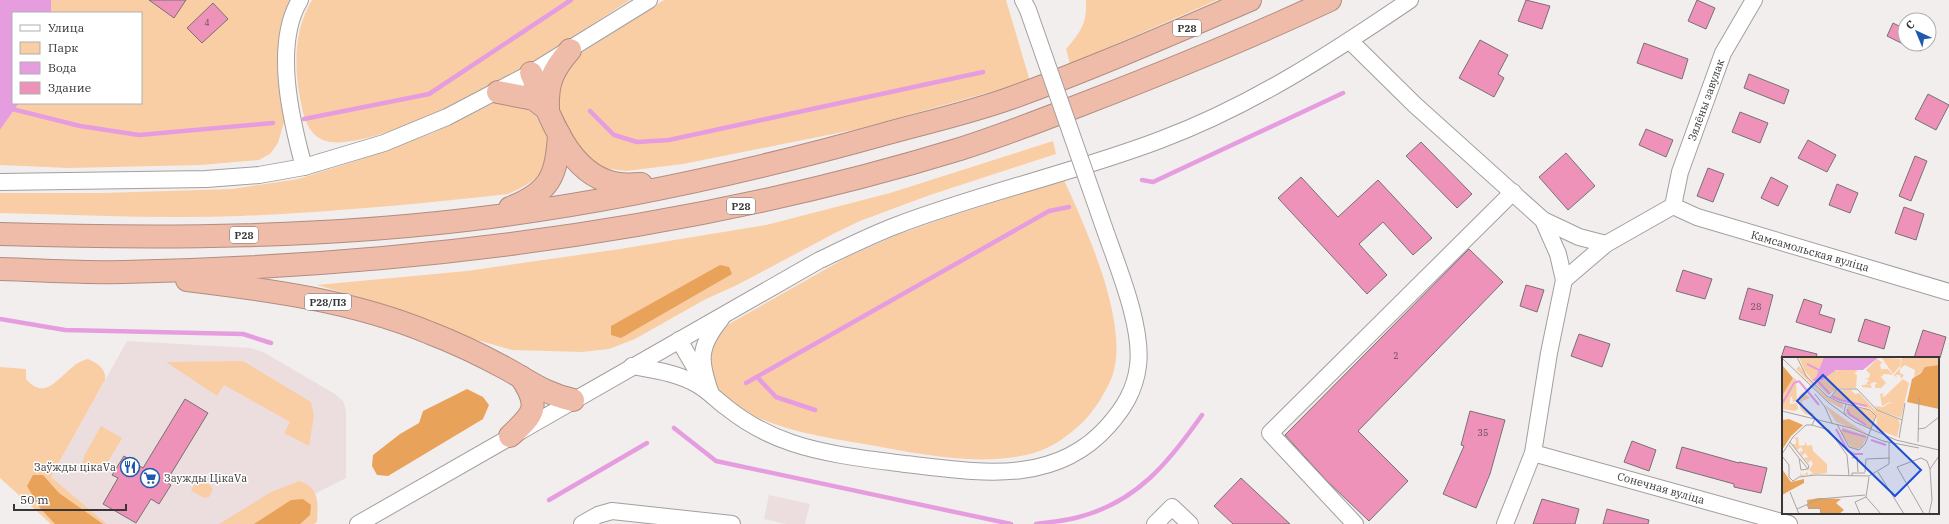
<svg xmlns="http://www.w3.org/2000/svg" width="1949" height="524" font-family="'IBM Plex Serif',serif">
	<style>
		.built { fill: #ecdede }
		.green { fill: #f9cea5 }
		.forest { fill: #e8a25a }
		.water { fill: #e69de0 }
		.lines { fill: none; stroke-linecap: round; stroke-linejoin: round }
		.stream { stroke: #e69de0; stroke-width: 4.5 }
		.building { fill: #ef92ba; stroke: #767273 }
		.minor-casing { stroke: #a39f9f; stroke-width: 18 }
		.highway-casing { stroke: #af8d81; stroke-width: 24 }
		.minor { stroke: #fff; stroke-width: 16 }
		.highway { stroke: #efbca9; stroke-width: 22 }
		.minor-bridge-casing { stroke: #a39f9f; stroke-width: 18; stroke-linecap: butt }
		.minor-bridge { stroke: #fff; stroke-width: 16 }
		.labels { text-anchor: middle; stroke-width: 3; stroke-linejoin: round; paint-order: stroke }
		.number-label { font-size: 9px; fill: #664d57 }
		.shield { fill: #fff; stroke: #747272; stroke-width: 1 }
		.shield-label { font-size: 10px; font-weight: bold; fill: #383636 }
		.street-label { font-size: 11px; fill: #383636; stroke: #fff }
		.poi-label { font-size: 11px; fill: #383636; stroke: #fff; text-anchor: end }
		.inset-river { fill: none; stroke: #e69de0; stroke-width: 2 }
		.inset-road { fill: none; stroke: #a8a4a4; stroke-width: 1 }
		.view { fill: #1d4ed8; fill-opacity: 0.15; stroke: #1d4ed8; stroke-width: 2 }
		.inset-edge { fill: none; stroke: #383636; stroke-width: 2 }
	</style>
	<rect width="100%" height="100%" fill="#f3eeee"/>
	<!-- built -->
	<g class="built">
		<polygon points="127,341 251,348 265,353 335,394 343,401 346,411 346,478 255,524 107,524 51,477"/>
		<polygon points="769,495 810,504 805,524 786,524 764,519"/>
	</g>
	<!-- green -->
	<g class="green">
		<polygon points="51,0 290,0 279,34 278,60 284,122 278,143 270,154 259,160 201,165 69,168 0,165 0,130 19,103 141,103 141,13 51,13"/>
		<path d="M 312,0 L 630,0 C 596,21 565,45 531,65 C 491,87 368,153 326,141 C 309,136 304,119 301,103 C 294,69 293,31 312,0 Z"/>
		<polygon points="664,0 1006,0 1030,81 858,129 683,164 626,171 603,168 586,159 557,109 556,91 570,60"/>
		<path d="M 1086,0 L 1217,0 L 1070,64 L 1066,49 C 1081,32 1087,23 1086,0 Z"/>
		<path d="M 498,101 C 506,103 518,104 525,108 C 543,119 550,134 546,155 C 545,161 543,169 539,175 C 530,184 519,189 508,194 C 420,204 331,212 242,216 C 162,219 81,215 0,213 L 0,193 L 102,193 L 232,189 L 298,179 L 359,160 L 433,133 Z"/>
		<polygon points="1053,141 1056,154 930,195 860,221 835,233 737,285 704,300 635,339 609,349 582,352 512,350 474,339 388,306 317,285 467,271 620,249 766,225 890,193"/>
		<path d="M 1064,180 C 1086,228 1129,322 1113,374 C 1107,391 1094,411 1082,423 C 1066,438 1047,451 1026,455 C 975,466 920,454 870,445 C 823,437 744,427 715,385 C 700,363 714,340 729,324 L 847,257 L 897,235 L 945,218 Z"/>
		<path d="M 88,359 C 97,363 107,369 105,380 L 51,477 L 107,524 L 51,524 L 0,478 L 0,367 L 26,369 L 26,379 C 50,407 64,363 88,359 Z"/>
		<polygon points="243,361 311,402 314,416 309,446 284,433 290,422 224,385 217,396 166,362"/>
		<polygon points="101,426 122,438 103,470 93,464 88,475 82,467 84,456"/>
		<polygon points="197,478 210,485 213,489 209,497 205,498 191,491"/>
		<path d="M 299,481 C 320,487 318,503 317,522 L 314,524 L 219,524 L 271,492 Z"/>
	</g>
	<!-- forest -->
	<g class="forest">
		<polygon points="720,265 729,267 732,274 621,338 611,335 611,326"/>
		<polygon points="467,389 483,397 489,405 483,419 388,476 377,475 372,466 373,455 400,434 419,423 423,411"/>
		<polygon points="33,475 43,475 59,493 103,524 55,524 40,508 27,486"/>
		<polygon points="303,499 311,505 310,515 300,524 254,524 291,500"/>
	</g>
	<!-- water -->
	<polygon class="water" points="0,0 51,0 51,13 13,13 13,103 19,103 0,130"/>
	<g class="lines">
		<!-- stream -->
		<g class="stream">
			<polyline points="0,106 80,126 139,135 273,123"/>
			<polyline points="590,111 614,135 637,142 669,140 983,72"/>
			<polyline points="304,119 429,94 571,0"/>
			<polyline points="1142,180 1153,182 1343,93"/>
			<polyline points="0,319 65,330 243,334 271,343"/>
			<polyline points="757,377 776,397 815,410"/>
			<polyline points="746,383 1049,211 1069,207"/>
			<polyline points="674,428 716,461 1011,524"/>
			<polyline points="549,500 647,443"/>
			<path d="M 1036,524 C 1050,522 1065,521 1079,517 C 1137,502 1169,462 1202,415"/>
		</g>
	</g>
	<!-- building -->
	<g class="building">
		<polygon points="149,0 186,0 174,18"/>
		<polygon points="1526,0 1550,6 1542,29 1518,21"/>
		<polygon points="1697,0 1715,8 1706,29 1688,21"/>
		<polygon points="213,3 228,19 202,43 187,28"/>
		<polygon points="1893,23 1905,29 1905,45 1887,36"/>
		<polygon points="1480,40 1508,55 1498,74 1504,78 1494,97 1459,78"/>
		<polygon points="1644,43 1688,59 1682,79 1637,63"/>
		<polygon points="1749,74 1789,90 1784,104 1744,88"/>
		<polygon points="1928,94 1949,105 1936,130 1915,119"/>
		<polygon points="1740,112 1768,123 1760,143 1732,132"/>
		<polygon points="1646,129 1673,140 1666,157 1639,145"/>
		<polygon points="1808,140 1836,155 1827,172 1798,158"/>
		<polygon points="1421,142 1472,194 1457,208 1406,156"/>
		<polygon points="1566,153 1595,186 1568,210 1539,177"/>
		<polygon points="1915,156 1927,161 1911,201 1899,196"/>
		<polygon points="1708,168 1724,174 1713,202 1697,196"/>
		<polygon points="1301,177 1338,217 1378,180 1432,238 1413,255 1383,222 1359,244 1387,275 1367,294 1278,198"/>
		<polygon points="1771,177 1788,186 1778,206 1761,198"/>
		<polygon points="1837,184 1858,193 1850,213 1829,205"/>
		<polygon points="1904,207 1924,214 1916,240 1895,233"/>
		<polygon points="1469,249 1503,282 1358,431 1408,481 1369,521 1326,480 1285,435"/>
		<polygon points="1683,270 1712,279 1705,299 1676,291"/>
		<polygon points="1526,285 1544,290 1537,312 1520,306"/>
		<polygon points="1748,288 1773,295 1765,326 1739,319"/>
		<polygon points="1804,299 1822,305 1819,314 1835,319 1831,333 1796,322"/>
		<polygon points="1865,319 1890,327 1884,349 1858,341"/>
		<polygon points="1923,330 1946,337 1940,358 1914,358"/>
		<polygon points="1579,334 1610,344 1602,367 1571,356"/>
		<polygon points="1785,346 1817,354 1816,358 1781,358"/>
		<polygon points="185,399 208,413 166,482 171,485 159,504 151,499 136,523 103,504 118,478 112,475 124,456 143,468"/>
		<polygon points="1470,411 1505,420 1490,474 1476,508 1443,494 1464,446 1461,445"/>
		<polygon points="1632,441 1656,450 1649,471 1624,462"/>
		<polygon points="1682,447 1739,463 1739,462 1767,468 1761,493 1734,487 1734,484 1676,468"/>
		<polygon points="1241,478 1290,524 1233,524 1214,506"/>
		<polygon points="1542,499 1579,509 1575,524 1533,524"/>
		<polygon points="1607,509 1649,520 1648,524 1603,524"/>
	</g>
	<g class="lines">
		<defs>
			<g id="minor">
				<path d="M 300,0 C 273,44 291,120 304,167"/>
				<polyline points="1023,0 1028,10"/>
				<polyline points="1350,41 1415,105 1543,220 1558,254 1564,280 1549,353 1533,453 1505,524"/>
				<polyline points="0,182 206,179 259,175 304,167 384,143 447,117 531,73 649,0"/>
				<polyline points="1673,206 1697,217 1949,292"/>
				<polyline points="1673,206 1680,172 1723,53 1754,0"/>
				<polyline points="1543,220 1579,237 1606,244"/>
				<polyline points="1564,280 1606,244 1673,206"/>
				<polyline points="679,340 701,378"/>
				<path d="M 632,366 C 654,370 678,373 698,385 C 708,391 717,400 726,407 C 746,423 768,435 792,443 C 828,455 868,459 905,464 C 977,472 1054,487 1108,426 C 1124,408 1135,390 1138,366 C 1143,328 1119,270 1106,233"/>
				<path d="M 711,394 C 699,361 698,347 721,319"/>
				<polyline points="1533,453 1789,524"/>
				<path d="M 358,524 L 818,261 C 843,249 869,236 895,226 C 981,193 1073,173 1160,140 C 1251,106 1329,55 1410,0"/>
				<polyline points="582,524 598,515 612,511 732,524"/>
				<polyline points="1155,524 1172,507 1190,524"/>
				<polyline points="1355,524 1270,433 1513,192"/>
			</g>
			<g id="highway">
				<path d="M 531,73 C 550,113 567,177 619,184 C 626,185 634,184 641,184"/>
				<polyline points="498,92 534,99 548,110"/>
				<path d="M 548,108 C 547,82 553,70 570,50"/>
				<path d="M 510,208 C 550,192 557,176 559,134"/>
				<path d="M 0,234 C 163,239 328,238 490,217 C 622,200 752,171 881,135 C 924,123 969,113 1011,98 C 1092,69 1171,34 1250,0"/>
				<path d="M 0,269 C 41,270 83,273 124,272 C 406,266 689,232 960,149 C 1001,136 1042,120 1083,104 C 1166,72 1249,38 1330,0"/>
				<path d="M 187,280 C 270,290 353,301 430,333 C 456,343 481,355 505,368 C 531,382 543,393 573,400"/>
				<path d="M 510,436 C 534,414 541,407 521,377"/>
			</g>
		</defs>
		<!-- minor casing -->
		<use href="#minor" class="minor-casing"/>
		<!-- highway casing -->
		<use href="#highway" class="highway-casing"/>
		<!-- minor -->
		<use href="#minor" class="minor"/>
		<!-- highway -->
		<use href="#highway" class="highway"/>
		<defs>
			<polyline id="minor-bridge" points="1028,10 1106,233"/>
		</defs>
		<!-- minor-bridge casing -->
		<use href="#minor-bridge" class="minor-bridge-casing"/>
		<!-- minor-bridge -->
		<use href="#minor-bridge" class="minor-bridge"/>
	</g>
	<!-- icons -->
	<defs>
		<symbol id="restaurant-ring" viewBox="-11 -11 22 22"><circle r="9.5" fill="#fff" stroke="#1f5aac" stroke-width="1.5"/><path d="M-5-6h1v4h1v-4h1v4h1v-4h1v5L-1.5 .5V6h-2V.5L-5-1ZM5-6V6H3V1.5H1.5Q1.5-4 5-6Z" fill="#1f5aac"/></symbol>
		<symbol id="supermarket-ring" viewBox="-11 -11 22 22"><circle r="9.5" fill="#fff" stroke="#1f5aac" stroke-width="1.5"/><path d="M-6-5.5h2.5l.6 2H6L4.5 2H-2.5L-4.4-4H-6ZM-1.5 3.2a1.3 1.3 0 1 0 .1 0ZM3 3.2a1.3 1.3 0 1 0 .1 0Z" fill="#1f5aac"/></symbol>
	</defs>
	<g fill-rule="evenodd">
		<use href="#restaurant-ring" x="119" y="456" width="22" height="22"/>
		<use href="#supermarket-ring" x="139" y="467" width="22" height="22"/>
	</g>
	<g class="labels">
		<!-- number labels -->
		<g class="number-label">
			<text x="207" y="26">4</text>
			<text x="1756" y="310">28</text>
			<text x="1396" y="359">2</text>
			<text x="1483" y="436">35</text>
		</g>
		<!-- shield labels -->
		<g class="shield">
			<rect x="1173" y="20" width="28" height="16" rx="3"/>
			<rect x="727" y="198" width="28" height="16" rx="3"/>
			<rect x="230" y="227" width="28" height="16" rx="3"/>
			<rect x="305" y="294" width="46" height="16" rx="3"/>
		</g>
		<g class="shield-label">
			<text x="1187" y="32">Р28</text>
			<text x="741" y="210">Р28</text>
			<text x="244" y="239">Р28</text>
			<text x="328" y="306">Р28/П3</text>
		</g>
		<!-- street labels -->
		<g class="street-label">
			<text transform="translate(1706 100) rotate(-70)" y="4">Зялёны завулак</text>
			<text transform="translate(1810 251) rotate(16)" y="4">Камсамольская вуліца</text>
			<text transform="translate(1661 488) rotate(16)" y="4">Сонечная вуліца</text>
		</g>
		<!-- poi labels -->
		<g class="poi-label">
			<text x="116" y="471">Заўжды цікаVа</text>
			<text x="164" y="482" text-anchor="start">Заужды ЦікаVа</text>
		</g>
	</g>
	<!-- overview -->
	<g transform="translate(1782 357)">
		<rect width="157" height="157" fill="#f3eeee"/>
		<path d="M 17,0 L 42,0 L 34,20 L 30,23 L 22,13 ZM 99,0 L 119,2 L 118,9 L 111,17 ZM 120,0 L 157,0 L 157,8 L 141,13 L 132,21 L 133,13 L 123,8 L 118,12 L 118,16 L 122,18 L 119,22 L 118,18 L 114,18 L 115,21 L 112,18 L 118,11 ZM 95,2 L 101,6 L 98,7 L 99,12 L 106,12 L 111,18 L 102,17 L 99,20 L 104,26 L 99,31 L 93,31 L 93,27 L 96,27 L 92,25 L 88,27 L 90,31 L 80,30 L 80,28 L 88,27 L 84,27 L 87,23 L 83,21 L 87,21 L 88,17 L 84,13 ZM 17,9 L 36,32 L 47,41 L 61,47 L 61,52 L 46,44 L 14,12 ZM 66,11 L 76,14 L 72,16 L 75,18 L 74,31 L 57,31 L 46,38 L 30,23 L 38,24 L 48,15 ZM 11,21 L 14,22 L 15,44 L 11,45 L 10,40 L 8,40 L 8,47 L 15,46 L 16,52 L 13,54 L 0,52 L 0,39 ZM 121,22 L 127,26 L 119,61 L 95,53 L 93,49 L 101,50 L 107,46 L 111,47 L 107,45 L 100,49 L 98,37 L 102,36 L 100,39 L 102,40 ZM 68,32 L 73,37 L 77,36 L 93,53 L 116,62 L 118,67 L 115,80 L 94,72 L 95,61 L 89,52 L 50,41 L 54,34 ZM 21,35 L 28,41 L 20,44 L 21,51 L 32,57 L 31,59 L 23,57 L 18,51 L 17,39 ZM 43,48 L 68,66 L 86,77 L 54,65 ZM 66,48 L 86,52 L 92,57 L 93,61 L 89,72 L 64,57 ZM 60,70 L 85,79 L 80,90 L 75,92 L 69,90 L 59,77 ZM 16,80 L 17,89 L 23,88 L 23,84 L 25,89 L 30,88 L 31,94 L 45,107 L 45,116 L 18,119 L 19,114 L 19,117 L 23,118 L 25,114 L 26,118 L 31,116 L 27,113 L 31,107 L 29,103 L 26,106 L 22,101 L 26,100 L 23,96 L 20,99 L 17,95 L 21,94 L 19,90 L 15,93 L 10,87 L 14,87 L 14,82 L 11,81 Z" fill="#f9cea5"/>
		<path d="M 0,8 L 11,21 L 0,39 ZM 157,8 L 157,52 L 125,45 L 130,22 L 139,16 L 143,10 ZM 7,62 L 21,68 L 9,79 L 0,93 L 0,63 ZM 0,112 L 9,125 L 22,122 L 22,126 L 0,138 ZM 37,141 L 59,142 L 54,146 L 62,153 L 57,157 L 39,157 L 38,152 L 26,152 L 25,143 Z" fill="#e8a25a"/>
		<path d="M 42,0 L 97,0 L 81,13 L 54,13 L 40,23 L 32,24 L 30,23 L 34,20 Z" fill="#e69de0"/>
		<path class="inset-river" d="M 25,7 L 37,13M 35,23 L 48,37M 17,24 L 37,48M 50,39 L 58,43 L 85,49M 0,47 L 12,26 L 17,24M 65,52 L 67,57 L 84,68M 54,72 L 66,94 L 72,97 L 81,97M 60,73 L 84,80M 89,83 L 104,88"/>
		<path class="inset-road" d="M 15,0 L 24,19 L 45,39 L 57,45 L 88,53 L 94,59 L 83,87 L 77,93 L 67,90 L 55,67M 0,1 L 47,46 L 73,65 L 114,83 L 157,93M 33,37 L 43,50 L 50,66M 48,41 L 55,32 L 75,32 L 95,53 L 120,63M 64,47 L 62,55 L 64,59M 0,54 L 69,71 L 101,84 L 137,91M 30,68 L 47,73 L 65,98 L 67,119M 136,72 L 143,71 L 157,60M 117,81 L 123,46M 136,85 L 137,41M 7,88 L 17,101 L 19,113 L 26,112 L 27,109 L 8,85M 0,97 L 11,80 L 24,68 L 30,68 L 33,62M 0,99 L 7,108 L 7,120 L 11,124 L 17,120 L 34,118 L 87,119 L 107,107 L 107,86M 70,101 L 75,100 L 76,115M 18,102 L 26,112M 115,110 L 142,157M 115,110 L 139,101 L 145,104 L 148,112M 83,115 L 84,102 L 108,101M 96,115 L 122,157M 70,119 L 70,116 L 83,116M 87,120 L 84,140 L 99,157M 8,135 L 17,157M 25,148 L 27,151 L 38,151 L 39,157M 15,152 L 37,142 L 83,138M 78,157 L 73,145 L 84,140M 147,157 L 150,143 L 148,112 L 157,99"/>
		<path class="view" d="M 41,18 L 139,113 L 113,139 L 15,44 Z"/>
		<rect width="157" height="157" class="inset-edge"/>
	</g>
	<!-- legend -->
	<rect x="12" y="12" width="130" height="92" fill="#ffffff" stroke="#afafaf"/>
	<rect x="20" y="25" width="20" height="6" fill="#ffffff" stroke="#afafaf"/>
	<text x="48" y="32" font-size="12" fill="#383636">Улица</text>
	<rect x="20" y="42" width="20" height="12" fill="#f9cea5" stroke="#afafaf"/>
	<text x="48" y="52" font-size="12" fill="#383636">Парк</text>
	<rect x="20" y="62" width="20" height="12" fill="#e69de0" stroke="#afafaf"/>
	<text x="48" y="72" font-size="12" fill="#383636">Вода</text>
	<rect x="20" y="82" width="20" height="12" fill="#ef92ba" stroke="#afafaf"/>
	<text x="48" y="92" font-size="12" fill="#383636">Здание</text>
	<!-- north arrow -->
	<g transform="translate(1917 32) rotate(316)"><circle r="19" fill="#ffffff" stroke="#afafaf"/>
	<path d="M0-3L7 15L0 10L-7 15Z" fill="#1f5aac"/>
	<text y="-6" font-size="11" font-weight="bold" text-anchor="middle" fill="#383636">С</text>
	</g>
	<!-- scale -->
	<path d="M14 504v6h112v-6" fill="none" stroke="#383636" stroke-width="2"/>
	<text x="20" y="504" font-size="12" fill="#383636" stroke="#ffffff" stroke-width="3" paint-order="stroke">50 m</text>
</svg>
